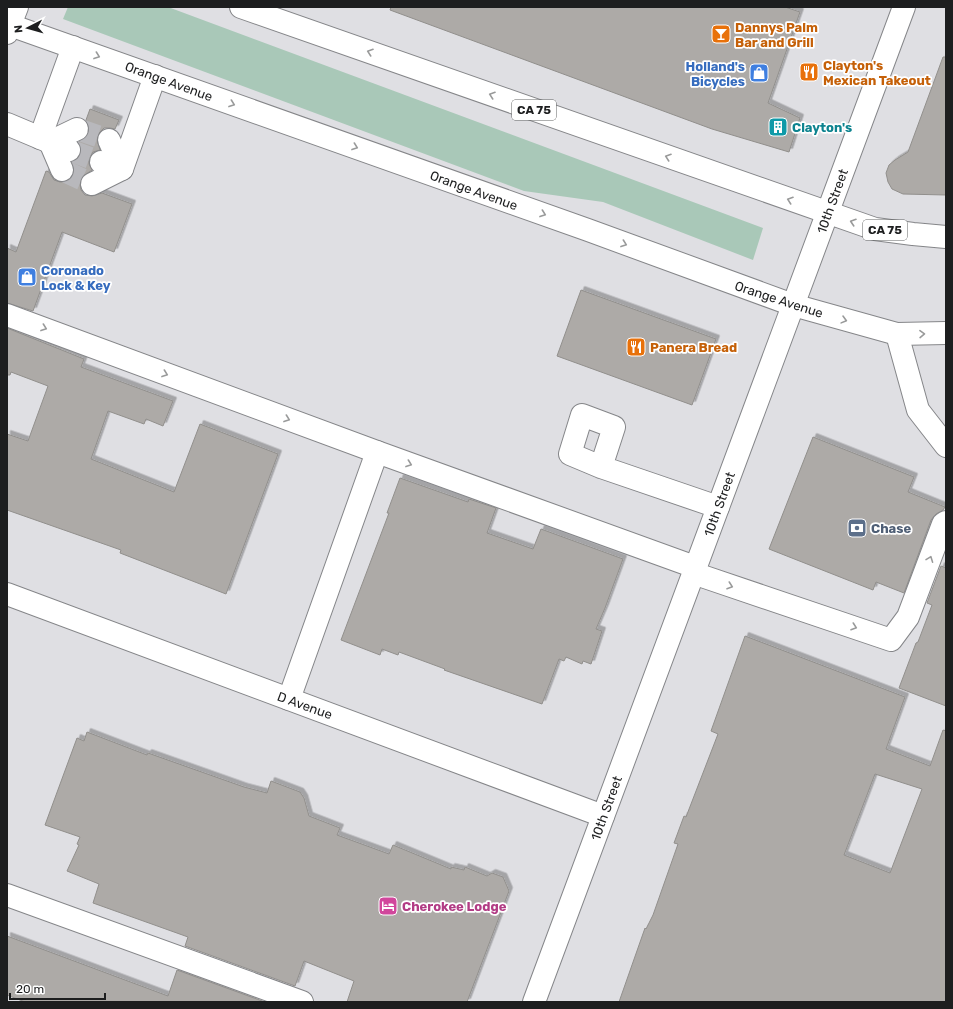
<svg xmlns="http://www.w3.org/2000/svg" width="953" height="1009" font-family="Rubik,sans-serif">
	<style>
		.green { fill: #a9c8b8 }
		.building { fill: #adaaa7; stroke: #918f8c; fill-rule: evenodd; filter: url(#shadow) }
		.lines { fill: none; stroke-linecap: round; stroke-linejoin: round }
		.minor-tunnel { stroke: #b8b8bc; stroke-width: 22; stroke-dasharray: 22 11; stroke-linecap: butt }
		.minor-casing { stroke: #858689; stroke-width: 24 }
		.highway-casing { stroke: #858689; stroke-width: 24 }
		.minor { stroke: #fff; stroke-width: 22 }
		.highway { stroke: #fff; stroke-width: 22 }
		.oneway { stroke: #999a9a }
		.labels { text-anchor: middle; stroke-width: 3.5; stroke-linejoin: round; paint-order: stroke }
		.shield { fill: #fff; stroke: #616262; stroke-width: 1 }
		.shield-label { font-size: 12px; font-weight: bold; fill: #1d1e1f }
		.food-label { font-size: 13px; font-weight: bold; fill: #c56008; stroke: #fff; text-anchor: start }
		.shop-label { font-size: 13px; font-weight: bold; fill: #366cbe; stroke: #fff; text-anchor: end }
		.street-label { font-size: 13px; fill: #1d1e1f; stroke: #fff }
		.culture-label { font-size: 13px; font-weight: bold; fill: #0d838f; stroke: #fff; text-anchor: start }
		.service-label { font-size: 13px; font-weight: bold; fill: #4e5e75; stroke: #fff; text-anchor: start }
		.hotel-label { font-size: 13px; font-weight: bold; fill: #b23c85; stroke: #fff; text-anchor: start }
	</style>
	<defs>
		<filter id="shadow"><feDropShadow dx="3.5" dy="-3.5" stdDeviation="0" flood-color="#0004"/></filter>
	</defs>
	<rect width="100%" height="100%" fill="#dfdfe3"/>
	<!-- green -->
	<polygon class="green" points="68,7 168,7 763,228 753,260 603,202 524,191 63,19"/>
	<!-- building -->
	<g class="building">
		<polygon points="391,7 785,7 800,12 768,103 800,118 789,152 712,129 390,10"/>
		<polygon points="943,57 946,57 946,195 903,194 892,189 888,182 886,173 889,165 895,160 908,152"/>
		<polygon points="90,109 119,120 115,129 110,128 104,128 99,133 97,139 100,150 93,152 89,158 89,164 92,170 82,177 80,184 81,190 85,195 92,196 102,193 132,204 114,252 62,232 33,311 7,303 7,248 16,252 46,171 49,172 54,180 60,182 67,182 72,177 74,171 72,162 77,160 81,154 81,148 79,142 87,136 89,130 88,124 86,120"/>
		<polygon points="581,290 716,339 692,405 557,356"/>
		<polygon points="7,328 84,359 81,367 173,401 163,426 146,419 144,424 108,411 91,459 174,492 200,424 278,454 226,594 120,553 121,550 7,510 7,434 28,441 48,386 11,372 10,375 7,375"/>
		<polygon points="813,437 914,477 908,492 945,507 943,510 936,514 931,520 904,593 876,582 873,590 769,549"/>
		<polygon points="400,478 468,502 469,499 496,508 487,533 533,549 541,529 623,559 605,608 596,629 602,631 591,664 583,661 582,664 566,657 564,661 559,659 542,704 444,670 445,669 399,652 398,655 382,649 380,655 341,640 389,513 387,513"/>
		<polygon points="941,566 946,568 946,706 899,688 916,643 918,642 932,605 927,603"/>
		<path d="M 745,636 L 905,697 L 886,749 L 930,766 L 943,730 L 946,731 L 946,1002 L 619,1002 L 645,928 L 646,929 L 653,915 L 678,844 L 674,843 L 684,816 L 686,817 L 718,734 L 711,731 ZM 875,774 L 922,789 L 890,873 L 844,855 Z"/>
		<polygon points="87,732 147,755 148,753 244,787 267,793 271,781 300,792 304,798 309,816 340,828 337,835 389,854 393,845 451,869 451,867 464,870 465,867 487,876 492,873 503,877 509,891 467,1002 347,1002 354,981 304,961 295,986 185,946 188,937 93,903 99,884 67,871 79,845 77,844 80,837 45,825 77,738 84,741"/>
		<polygon points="7,936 168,996 177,970 265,1002 25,1002 7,995"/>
	</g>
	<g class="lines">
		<!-- minor-tunnel -->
		<g class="minor-tunnel">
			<polyline points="77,129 109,140"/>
			<polyline points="69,150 101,162"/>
			<polyline points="62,170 92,184"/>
		</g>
		<defs>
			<g id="minor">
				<polyline points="7,33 17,7"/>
				<polyline points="7,124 69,150"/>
				<polyline points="40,138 73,47"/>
				<polyline points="101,162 122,169 155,76"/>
				<polyline points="62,170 50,142 77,129"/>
				<polyline points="92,184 122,169 109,140"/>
				<polyline points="7,315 377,452 695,567"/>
				<polyline points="897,334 918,410 946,446"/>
				<polyline points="601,467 614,427 582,415 570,454 601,467 718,507"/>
				<polyline points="693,573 891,640 908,617 943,524 946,522"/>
				<polyline points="7,594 603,816"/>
				<polyline points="289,699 377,452"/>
				<polyline points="7,895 302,1002"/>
				<polyline points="534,1002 904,7"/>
			</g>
			<g id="highway">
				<polyline points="241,7 875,229 913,234 946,237"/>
				<polyline points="7,24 588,230 793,305 897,334 946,333"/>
			</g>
		</defs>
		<!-- minor casing -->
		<use href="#minor" class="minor-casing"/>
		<!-- highway casing -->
		<use href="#highway" class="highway-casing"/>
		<!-- minor -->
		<use href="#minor" class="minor"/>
		<!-- highway -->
		<use href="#highway" class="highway"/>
	</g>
	<!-- one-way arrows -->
	<defs><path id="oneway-chevron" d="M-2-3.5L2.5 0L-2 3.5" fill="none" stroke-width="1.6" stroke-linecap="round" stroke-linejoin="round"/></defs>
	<g class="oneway">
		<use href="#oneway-chevron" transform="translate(370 52) rotate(-161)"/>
		<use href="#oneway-chevron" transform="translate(97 56) rotate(20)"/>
		<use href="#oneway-chevron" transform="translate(492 95) rotate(-161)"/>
		<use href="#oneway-chevron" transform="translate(232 104) rotate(20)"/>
		<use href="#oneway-chevron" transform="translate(355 147) rotate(20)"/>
		<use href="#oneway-chevron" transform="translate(668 157) rotate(-161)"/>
		<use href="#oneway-chevron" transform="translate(790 200) rotate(-161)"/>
		<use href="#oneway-chevron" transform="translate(543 214) rotate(20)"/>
		<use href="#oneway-chevron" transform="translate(853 222) rotate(-162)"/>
		<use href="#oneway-chevron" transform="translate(624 244) rotate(20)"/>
		<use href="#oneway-chevron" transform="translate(844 320) rotate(15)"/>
		<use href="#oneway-chevron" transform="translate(44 328) rotate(20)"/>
		<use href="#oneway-chevron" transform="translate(922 334) rotate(-1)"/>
		<use href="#oneway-chevron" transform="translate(165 374) rotate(20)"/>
		<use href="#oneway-chevron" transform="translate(287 419) rotate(20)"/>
		<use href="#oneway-chevron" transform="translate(409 464) rotate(20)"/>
		<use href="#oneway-chevron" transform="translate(930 559) rotate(-69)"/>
		<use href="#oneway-chevron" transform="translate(730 586) rotate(19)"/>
		<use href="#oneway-chevron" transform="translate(854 627) rotate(19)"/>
	</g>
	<!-- icons -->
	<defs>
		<symbol id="bar-square" viewBox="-11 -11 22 22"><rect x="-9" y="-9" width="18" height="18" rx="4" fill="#e8710a" stroke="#fff"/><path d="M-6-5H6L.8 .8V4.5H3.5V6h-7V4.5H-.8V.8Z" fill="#fff"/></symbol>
		<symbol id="restaurant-square" viewBox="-11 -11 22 22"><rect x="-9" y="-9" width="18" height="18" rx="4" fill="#e8710a" stroke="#fff"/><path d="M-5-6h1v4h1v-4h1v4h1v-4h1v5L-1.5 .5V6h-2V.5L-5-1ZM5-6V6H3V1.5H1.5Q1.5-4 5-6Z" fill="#fff"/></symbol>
		<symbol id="shop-square" viewBox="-11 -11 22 22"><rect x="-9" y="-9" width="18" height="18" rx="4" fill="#3f7fe0" stroke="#fff"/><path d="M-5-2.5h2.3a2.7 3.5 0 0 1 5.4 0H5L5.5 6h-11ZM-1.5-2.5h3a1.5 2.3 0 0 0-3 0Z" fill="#fff"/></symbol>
		<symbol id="building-square" viewBox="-11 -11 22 22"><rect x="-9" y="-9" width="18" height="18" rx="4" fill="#0f9aa8" stroke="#fff"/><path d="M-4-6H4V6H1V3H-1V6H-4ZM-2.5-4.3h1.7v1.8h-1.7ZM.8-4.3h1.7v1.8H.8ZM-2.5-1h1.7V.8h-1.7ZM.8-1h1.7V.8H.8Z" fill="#fff"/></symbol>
		<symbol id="bank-square" viewBox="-11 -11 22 22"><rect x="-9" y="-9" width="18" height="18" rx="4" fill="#5c6f8a" stroke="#fff"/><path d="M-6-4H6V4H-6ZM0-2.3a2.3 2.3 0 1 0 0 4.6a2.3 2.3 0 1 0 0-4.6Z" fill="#fff"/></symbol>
		<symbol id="hotel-square" viewBox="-11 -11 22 22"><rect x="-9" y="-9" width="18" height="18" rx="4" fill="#d1479c" stroke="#fff"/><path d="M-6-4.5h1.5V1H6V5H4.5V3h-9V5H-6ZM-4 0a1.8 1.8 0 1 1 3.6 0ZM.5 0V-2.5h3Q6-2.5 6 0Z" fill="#fff"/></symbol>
	</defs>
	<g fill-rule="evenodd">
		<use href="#bar-square" x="710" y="23" width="22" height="22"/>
		<use href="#restaurant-square" x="798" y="61" width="22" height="22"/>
		<use href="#shop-square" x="748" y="62" width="22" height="22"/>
		<use href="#building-square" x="767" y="116" width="22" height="22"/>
		<use href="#shop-square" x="16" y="266" width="22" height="22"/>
		<use href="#restaurant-square" x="625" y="336" width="22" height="22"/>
		<use href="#bank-square" x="846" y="517" width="22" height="22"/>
		<use href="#hotel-square" x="377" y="895" width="22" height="22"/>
	</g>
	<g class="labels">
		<!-- shield labels -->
		<g class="shield">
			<rect x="512" y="100" width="44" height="20" rx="3"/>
			<rect x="863" y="220" width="44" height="20" rx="3"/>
		</g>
		<g class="shield-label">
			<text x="534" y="114">CA 75</text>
			<text x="885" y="234">CA 75</text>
		</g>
		<!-- food labels -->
		<g class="food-label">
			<text x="735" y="32">Dannys Palm<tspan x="735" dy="15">Bar and Grill</tspan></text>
			<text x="823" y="70">Clayton's<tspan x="823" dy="15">Mexican Takeout</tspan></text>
			<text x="650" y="352">Panera Bread</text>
		</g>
		<!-- shop labels -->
		<g class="shop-label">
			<text x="745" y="71">Holland's<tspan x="745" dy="15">Bicycles</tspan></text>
			<text x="41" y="275" text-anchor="start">Coronado<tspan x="41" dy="15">Lock &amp; Key</tspan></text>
		</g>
		<!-- street labels -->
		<g class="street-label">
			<text transform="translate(169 81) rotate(20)" y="5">Orange Avenue</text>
			<text transform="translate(474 190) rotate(20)" y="5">Orange Avenue</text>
			<text transform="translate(832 201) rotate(-70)" y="5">10th Street</text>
			<text transform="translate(779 299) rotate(18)" y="5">Orange Avenue</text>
			<text transform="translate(719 504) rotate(-70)" y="5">10th Street</text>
			<text transform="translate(305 705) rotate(20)" y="5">D Avenue</text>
			<text transform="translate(606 808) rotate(-70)" y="5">10th Street</text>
		</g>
		<!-- culture labels -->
		<g class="culture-label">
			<text x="792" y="132">Clayton's</text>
		</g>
		<!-- service labels -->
		<g class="service-label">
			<text x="871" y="533">Chase</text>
		</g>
		<!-- hotel labels -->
		<g class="hotel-label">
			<text x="402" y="911">Cherokee Lodge</text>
		</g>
	</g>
	<!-- border -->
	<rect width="953" height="1009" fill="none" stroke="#1d1e1f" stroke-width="16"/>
	<!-- north arrow -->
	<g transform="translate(28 28) rotate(264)" stroke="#ffffff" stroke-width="3" paint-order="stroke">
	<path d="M0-3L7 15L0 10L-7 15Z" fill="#1d1e1f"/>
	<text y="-6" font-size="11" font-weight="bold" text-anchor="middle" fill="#1d1e1f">N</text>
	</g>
	<!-- scale -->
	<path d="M10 993v6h95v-6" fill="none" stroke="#1d1e1f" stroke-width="2"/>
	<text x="16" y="993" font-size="12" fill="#1d1e1f" stroke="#ffffff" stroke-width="3" paint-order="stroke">20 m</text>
</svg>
